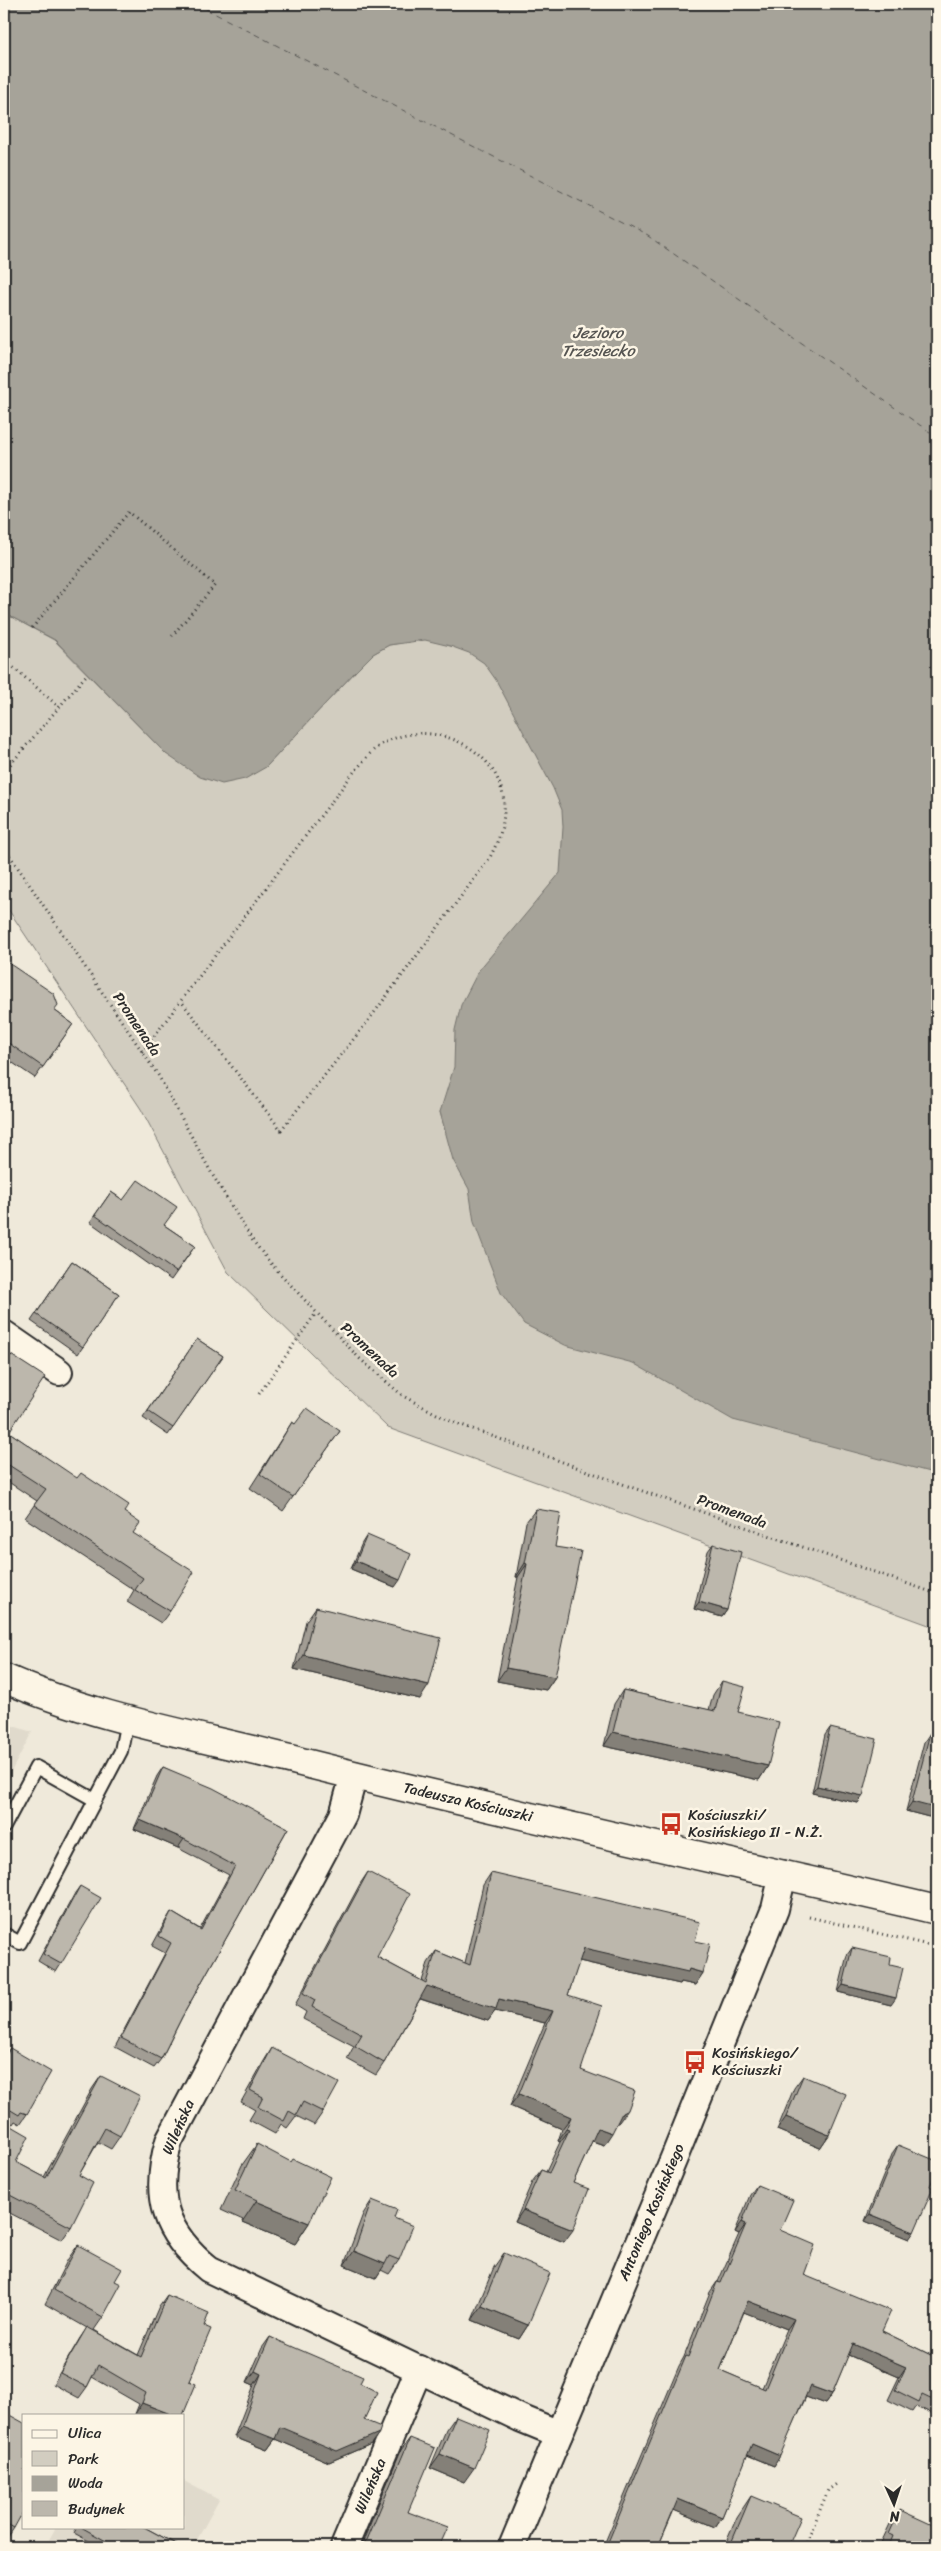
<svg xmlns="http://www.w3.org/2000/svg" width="941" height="2551" font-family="Sriracha,sans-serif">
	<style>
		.built { fill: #e0dacc }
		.green { fill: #d2cdc0; stroke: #7e7c76 }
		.water { fill: #a6a399; stroke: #75736d }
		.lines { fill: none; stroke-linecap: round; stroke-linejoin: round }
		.ferry { stroke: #565552; stroke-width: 1; stroke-dasharray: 6 5; stroke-linecap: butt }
		.lane-casing { stroke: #2b2b2b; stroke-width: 16 }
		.street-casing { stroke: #2b2b2b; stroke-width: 30 }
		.secondary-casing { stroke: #2b2b2b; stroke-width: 31 }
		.path { stroke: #2b2b2b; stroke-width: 3; stroke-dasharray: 1 4; stroke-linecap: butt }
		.lane { stroke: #fcf5e5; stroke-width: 12 }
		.street { stroke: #fcf5e5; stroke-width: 26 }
		.secondary { stroke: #fcf5e5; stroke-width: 28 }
		.wall { fill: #a29d94; stroke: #2b2b2b; fill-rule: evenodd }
		.shaded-wall { fill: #848078; stroke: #2b2b2b }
		.building { fill: #bcb7ac; stroke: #2b2b2b; fill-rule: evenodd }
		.labels { text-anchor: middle; stroke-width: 5; stroke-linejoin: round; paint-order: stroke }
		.street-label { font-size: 15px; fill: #2b2b2b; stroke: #fcf5e5 }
		.poi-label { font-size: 15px; fill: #2b2b2b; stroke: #fcf5e5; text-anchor: start }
		.water-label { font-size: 16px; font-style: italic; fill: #565552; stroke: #fcf5e5 }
	</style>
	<rect width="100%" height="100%" fill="#efe9da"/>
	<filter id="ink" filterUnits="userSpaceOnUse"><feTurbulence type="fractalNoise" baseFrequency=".02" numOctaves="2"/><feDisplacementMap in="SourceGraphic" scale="10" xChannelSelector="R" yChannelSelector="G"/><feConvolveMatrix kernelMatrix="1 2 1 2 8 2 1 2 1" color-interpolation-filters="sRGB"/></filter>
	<g filter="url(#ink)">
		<!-- built -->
		<g class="built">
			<polygon points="4,1723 32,1732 4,1785"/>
			<polygon points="184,2481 219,2500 193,2547 45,2547 56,2527 184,2527"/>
		</g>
		<!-- green -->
		<polygon class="green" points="736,586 440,1112 446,1132 475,1148 937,1356 937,1628 388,1428 228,1272 141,1109 4,903 4,613 54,640 166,754 266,767 355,672 373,654 389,645"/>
		<!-- water -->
		<polygon class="water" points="4,4 937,4 937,1474 733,1420 633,1363 565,1345 524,1324 501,1293 474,1222 469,1189 453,1160 440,1112 454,1067 455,1030 461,1005 479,970 560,873 563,827 562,810 553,788 496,680 484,663 469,653 450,646 425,640 389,645 373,654 355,672 266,767 245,779 222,784 200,777 166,754 55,640 4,613"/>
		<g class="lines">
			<!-- ferry -->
			<polyline class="ferry" points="196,4 648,236 937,437"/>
			<defs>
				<g id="lane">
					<polyline points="4,1827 36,1767 95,1800"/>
					<polyline points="4,1934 20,1943 121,1751 127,1720"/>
				</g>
				<g id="street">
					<polyline points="4,1334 59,1372"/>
					<path d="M 354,1775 L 343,1815 L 169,2141 C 153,2197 164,2233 209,2269 L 520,2418 L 559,2434"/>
					<polyline points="344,2547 419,2369"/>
					<polyline points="512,2547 674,2158 775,1909 783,1874"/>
				</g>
				<path id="secondary" d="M 4,1678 C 98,1720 202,1736 301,1762 C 512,1815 725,1861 937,1910"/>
			</defs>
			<!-- lane casing -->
			<use href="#lane" class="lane-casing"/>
			<!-- street casing -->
			<use href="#street" class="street-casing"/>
			<!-- secondary casing -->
			<use href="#secondary" class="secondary-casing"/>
			<!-- path -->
			<g class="path">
				<polyline points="32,628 129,512 215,585 172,636"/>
				<polyline points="6,661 59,707"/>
				<polyline points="4,772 88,673"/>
				<polyline points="4,847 158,1075 212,1174 253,1241 273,1266 359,1358 403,1396 448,1420 628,1486 937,1594"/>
				<path d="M 142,1052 L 354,772 C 361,765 367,755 375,749 C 424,711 508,747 504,813 C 503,830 497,844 489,859 L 368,1021 L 281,1130 L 181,1001"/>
				<polyline points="259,1394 316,1313"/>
				<polyline points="809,1917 937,1947"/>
				<polyline points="478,2547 482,2538"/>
				<polyline points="805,2547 828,2490 838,2483"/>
			</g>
			<!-- lane -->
			<use href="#lane" class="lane"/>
			<!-- street -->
			<use href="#street" class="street"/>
			<!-- secondary -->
			<use href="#secondary" class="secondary"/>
		</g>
		<!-- wall -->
		<g class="wall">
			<polygon points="4,960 54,1010 73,1024 35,1078 4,1057"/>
			<polygon points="111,1192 123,1200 164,1225 195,1246 171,1280 90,1222"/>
			<polygon points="72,1261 119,1294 78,1354 31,1321"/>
			<polygon points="197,1339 223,1356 168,1435 143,1418"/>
			<polygon points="4,1365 9,1432 124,1512 133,1533 170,1611 161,1623 127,1602 134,1590 25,1518 37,1501 4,1479"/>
			<polygon points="292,1422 295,1424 340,1431 283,1511 250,1488"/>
			<polygon points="536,1509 555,1547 555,1677 546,1690 497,1681 518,1577 516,1577 526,1522"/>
			<polygon points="367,1535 395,1587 351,1569 362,1543"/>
			<polygon points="713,1544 727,1610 722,1617 694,1609 708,1551"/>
			<polygon points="316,1607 420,1699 294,1669 306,1621"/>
			<polygon points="722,1681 738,1712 768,1766 759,1780 604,1746 614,1704 623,1690 709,1710 713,1695"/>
			<polygon points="830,1728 858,1803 812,1793 825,1735"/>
			<polygon points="930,1733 937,1735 937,1814 932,1813 929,1817 906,1811 924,1742"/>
			<polygon points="163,1767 288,1828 182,2017 161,2059 154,2068 115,2047 165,1953 152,1946 165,1922 171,1912 200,1929 229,1875 178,1848 134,1829 157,1776"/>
			<polygon points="368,1872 377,1957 422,1981 428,1963 436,1951 465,1963 483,1885 491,1873 695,1941 703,1973 695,1985 681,1982 680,1984 579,1961 568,1995 581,2070 619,2122 617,2123 604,2145 592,2141 573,2183 564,2242 515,2222 532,2182 541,2170 546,2172 560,2142 558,2141 562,2129 510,2106 545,2023 495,2011 488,2021 420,1999 384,2063 376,2075 347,2059 354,2046 303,2019 306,2012 295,2005 360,1884"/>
			<polygon points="80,1886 61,1964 56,1972 38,1961 75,1893"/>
			<polygon points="852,1948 890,1965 891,2005 838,1992 847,1955"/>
			<polygon points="10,2048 27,2114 20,2124 15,2121 13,2124 4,2119 4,2056"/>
			<polygon points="272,2048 323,2112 314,2125 296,2116 287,2128 281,2124 275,2134 249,2120 255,2110 241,2102 264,2061"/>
			<polygon points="101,2076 120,2136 111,2149 98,2142 79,2175 71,2227 62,2240 4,2210 4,2135 10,2125 16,2162 44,2177 92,2089"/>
			<polygon points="803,2076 829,2135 820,2148 777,2130 794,2088"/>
			<polygon points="257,2144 309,2223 295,2244 242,2222 243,2220 221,2210 242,2165"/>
			<polygon points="898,2145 930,2186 909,2239 865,2221 893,2152"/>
			<path d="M 757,2185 L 804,2275 L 882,2331 L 937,2358 L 937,2411 L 935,2415 L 916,2406 L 912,2412 L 888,2400 L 899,2377 L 848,2355 L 832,2394 L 825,2404 L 806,2397 L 774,2466 L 747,2455 L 722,2517 L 715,2527 L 674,2510 L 658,2547 L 603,2547 L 679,2366 L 684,2357 L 710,2292 L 717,2282 L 718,2282 L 739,2234 L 735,2232 L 750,2195 ZM 744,2312 L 787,2329 L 762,2388 L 720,2370 Z"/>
			<polygon points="372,2200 394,2218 399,2260 389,2274 381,2270 376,2278 344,2265 363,2214"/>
			<polygon points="78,2245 115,2281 103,2317 94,2330 138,2355 159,2306 167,2295 204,2326 189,2381 183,2415 138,2415 135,2414 139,2404 92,2377 87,2387 79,2398 53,2384 80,2338 87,2328 45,2304 68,2259"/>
			<polygon points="504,2253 528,2325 519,2339 472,2320 494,2267"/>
			<polygon points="270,2337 360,2383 364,2420 379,2433 371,2444 329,2462 275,2439 267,2450 234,2437 254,2385 247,2382 262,2348"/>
			<polygon points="4,2412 14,2528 4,2543"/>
			<polygon points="456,2416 464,2482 430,2468 446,2430"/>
			<polygon points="410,2438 408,2512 361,2546 401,2450"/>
			<polygon points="751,2496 788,2547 724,2547 737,2517"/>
			<polygon points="900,2510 937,2547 879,2547 890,2524"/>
			<polygon points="77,2527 144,2527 181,2547 100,2547 74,2533"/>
		</g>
		<!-- shaded-wall -->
		<g class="shaded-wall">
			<polygon points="356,1561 400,1580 395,1587 351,1569"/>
			<polygon points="525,1563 527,1564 518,1577 516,1577"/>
			<polygon points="699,1602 727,1610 722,1617 694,1609"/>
			<polygon points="304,1655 429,1685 420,1699 294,1669"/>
			<polygon points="506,1668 555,1677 546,1690 497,1681"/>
			<polygon points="613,1732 768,1766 759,1780 604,1746"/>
			<polygon points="817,1786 863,1796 858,1803 812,1793"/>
			<polygon points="912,1802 937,1804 937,1814 932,1813 929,1817 906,1811"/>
			<polygon points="140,1820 184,1839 178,1848 134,1829"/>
			<polygon points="584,1948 689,1969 703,1973 695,1985 681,1982 680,1984 575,1960"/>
			<polygon points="843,1985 896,1998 891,2005 838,1992"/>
			<polygon points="427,1986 499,1999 553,2011 545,2023 495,2011 488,2021 418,1998"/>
			<polygon points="519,2094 571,2117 562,2129 510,2106"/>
			<polygon points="628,2110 619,2122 613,2125 622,2113"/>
			<polygon points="786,2117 829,2135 820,2148 777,2130"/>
			<polygon points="598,2128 612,2133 604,2145 590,2140"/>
			<polygon points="566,2129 569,2130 560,2142 558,2141"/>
			<polygon points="256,2201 309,2223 295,2244 242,2222"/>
			<polygon points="523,2210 573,2230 564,2242 515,2222"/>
			<polygon points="870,2214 914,2232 909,2239 865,2221"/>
			<polygon points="742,2222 746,2224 739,2234 735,2232"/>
			<polygon points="354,2251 385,2264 376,2278 344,2265"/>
			<polygon points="748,2301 794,2319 787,2329 741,2311"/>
			<polygon points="482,2306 528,2325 519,2339 472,2320"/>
			<polygon points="853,2344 906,2367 899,2377 846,2354"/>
			<polygon points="255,2371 261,2374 254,2385 247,2382"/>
			<polygon points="810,2386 832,2394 825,2404 803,2396"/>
			<polygon points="142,2403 173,2415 138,2415 135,2414"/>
			<polygon points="242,2426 280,2427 379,2433 371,2444 329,2462 275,2439 267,2450 234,2437"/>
			<polygon points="752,2444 780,2456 774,2466 745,2454"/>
			<polygon points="440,2454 474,2468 464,2482 430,2468"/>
			<polygon points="678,2499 722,2517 715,2527 671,2509"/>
			<polygon points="732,2541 747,2547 728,2547"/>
		</g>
		<!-- building -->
		<g class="building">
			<polygon points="4,960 54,994 58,1005 54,1010 73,1024 43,1067 4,1040"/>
			<polygon points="138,1180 177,1207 164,1225 195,1246 176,1272 95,1215 111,1192 123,1200"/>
			<polygon points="72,1261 119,1294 83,1347 36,1314"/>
			<polygon points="197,1339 223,1356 173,1428 148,1411"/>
			<polygon points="11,1355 45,1377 9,1432 77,1478 81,1473 129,1505 124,1512 140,1523 133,1533 194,1572 170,1611 135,1590 143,1578 34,1505 46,1489 4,1462 4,1365"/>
			<polygon points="307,1408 340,1431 293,1497 260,1474 292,1422 295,1424"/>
			<polygon points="536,1509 561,1513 555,1547 581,1551 555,1677 506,1668 527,1564 525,1563"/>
			<polygon points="367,1535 411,1554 400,1580 356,1561"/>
			<polygon points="713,1544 741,1552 727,1610 699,1602"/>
			<polygon points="316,1607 441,1638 429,1685 304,1655"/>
			<polygon points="722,1681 745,1687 738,1712 779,1722 768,1766 613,1732 623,1690 715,1711"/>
			<polygon points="830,1728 877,1739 863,1796 817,1786"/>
			<polygon points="930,1733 937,1735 937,1804 936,1804 935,1808 912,1802"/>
			<polygon points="163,1767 213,1788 288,1828 182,2017 161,2059 121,2038 171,1943 159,1936 171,1912 201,1930 235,1866 184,1839 140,1820"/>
			<polygon points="368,1872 410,1894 377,1957 426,1983 436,1951 470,1965 491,1873 700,1922 695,1941 710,1944 703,1973 689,1969 688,1972 584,1948 568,1995 602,2006 581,2070 635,2091 628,2110 622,2113 612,2133 598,2128 573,2183 589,2189 573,2230 523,2210 541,2170 549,2173 569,2130 566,2129 571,2117 519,2094 553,2011 499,1999 496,2009 427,1986 384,2063 355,2046 362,2034 312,2007 315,2000 303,1993"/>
			<polygon points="80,1886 101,1898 61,1964 43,1954"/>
			<polygon points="852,1948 891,1957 890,1965 903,1968 896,1998 843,1985"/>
			<polygon points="10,2048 51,2072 27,2114 21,2112 19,2115 4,2106 4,2059"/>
			<polygon points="272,2048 339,2083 323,2112 303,2102 296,2115 289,2111 284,2121 258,2107 263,2097 250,2090"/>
			<polygon points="101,2076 140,2096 120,2136 105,2128 79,2175 93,2183 71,2227 4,2192 4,2138 10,2125 29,2136 16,2162 46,2178"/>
			<polygon points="803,2076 846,2094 829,2135 786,2117"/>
			<polygon points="257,2144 291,2162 293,2159 331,2177 309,2223 256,2201 257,2200 235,2190"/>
			<polygon points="898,2145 937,2161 937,2169 930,2186 933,2188 914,2232 870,2214"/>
			<path d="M 757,2185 L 793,2200 L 780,2230 L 815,2245 L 804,2275 L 891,2311 L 882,2331 L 937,2358 L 937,2402 L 922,2395 L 919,2402 L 895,2390 L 906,2367 L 853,2344 L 832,2394 L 810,2386 L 780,2456 L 752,2444 L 722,2517 L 678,2499 L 658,2547 L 606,2547 L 686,2356 L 688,2357 L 717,2282 L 721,2283 L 746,2224 L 742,2222 ZM 748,2301 L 794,2319 L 765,2389 L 720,2370 Z"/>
			<polygon points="372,2200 397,2210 394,2218 413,2226 399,2260 389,2256 385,2264 354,2251"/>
			<polygon points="78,2245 122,2269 115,2281 121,2284 103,2317 54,2290"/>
			<polygon points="504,2253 550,2273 528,2325 482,2306"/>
			<polygon points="167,2295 209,2313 204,2326 211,2329 189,2381 196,2384 183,2415 173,2415 142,2403 146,2393 98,2365 87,2387 60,2373 87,2327 141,2357"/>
			<polygon points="270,2337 363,2377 360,2383 377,2392 364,2420 381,2427 379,2433 337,2451 280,2427 275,2439 242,2426 261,2374 255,2371"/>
			<polygon points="4,2412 24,2423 24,2510 14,2528 4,2522"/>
			<polygon points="456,2416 490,2430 474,2468 440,2454"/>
			<polygon points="410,2438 435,2448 408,2512 448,2527 439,2547 360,2547 367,2540"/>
			<polygon points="751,2496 801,2517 788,2547 747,2547 732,2541"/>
			<polygon points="900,2510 937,2527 937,2547 891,2547 889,2546 893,2536 889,2534"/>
			<polygon points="81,2527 144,2527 181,2547 102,2547 106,2541"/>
		</g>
	</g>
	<!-- icons -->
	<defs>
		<symbol id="bus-bare" viewBox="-9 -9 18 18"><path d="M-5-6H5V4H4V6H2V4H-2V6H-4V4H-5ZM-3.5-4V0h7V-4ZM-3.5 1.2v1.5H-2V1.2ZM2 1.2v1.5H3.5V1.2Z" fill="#c8321e" stroke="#fcf5e5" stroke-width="2.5" paint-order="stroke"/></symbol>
	</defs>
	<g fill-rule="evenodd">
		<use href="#bus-bare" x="655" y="1808" width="32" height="32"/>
		<use href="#bus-bare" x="679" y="2046" width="32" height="32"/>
	</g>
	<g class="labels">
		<!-- street labels -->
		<g class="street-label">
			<text transform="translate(137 1024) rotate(56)" y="5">Promenada</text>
			<text transform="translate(370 1350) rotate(43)" y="5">Promenada</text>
			<text transform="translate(732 1511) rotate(20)" y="5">Promenada</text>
			<text transform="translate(468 1802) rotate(13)" y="5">Tadeusza Kościuszki</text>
			<text transform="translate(178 2127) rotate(-66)" y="5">Wileńska</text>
			<text transform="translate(651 2212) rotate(-67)" y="5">Antoniego Kosińskiego</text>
			<text transform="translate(370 2486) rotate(-67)" y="5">Wileńska</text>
		</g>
		<!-- poi labels -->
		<g class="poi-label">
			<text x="688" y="1820">Kościuszki/<tspan x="688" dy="17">Kosińskiego II - N.Ż.</tspan></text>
			<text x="712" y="2058">Kosińskiego/<tspan x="712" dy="17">Kościuszki</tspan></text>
		</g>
		<!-- water labels -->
		<g class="water-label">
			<text x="598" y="338">Jezioro<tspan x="598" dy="18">Trzesiecko</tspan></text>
		</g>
	</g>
	<!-- margin -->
	<rect width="941" height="2551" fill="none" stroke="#fcf5e5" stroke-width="20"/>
	<rect x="10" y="10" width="921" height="2531" fill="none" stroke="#2b2b2b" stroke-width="2" filter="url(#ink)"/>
	<!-- legend -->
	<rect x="22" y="2414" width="162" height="115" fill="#fcf5e5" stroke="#a8a49b"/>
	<rect x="32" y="2430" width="25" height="8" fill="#fcf5e5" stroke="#a8a49b"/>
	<text x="68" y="2438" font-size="15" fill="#2b2b2b">Ulica</text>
	<rect x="32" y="2451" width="25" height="15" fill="#d2cdc0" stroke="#a8a49b"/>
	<text x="68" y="2464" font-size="15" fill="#2b2b2b">Park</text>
	<rect x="32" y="2476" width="25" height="15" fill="#a6a399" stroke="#a8a49b"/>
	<text x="68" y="2488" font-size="15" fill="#2b2b2b">Woda</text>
	<rect x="32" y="2501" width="25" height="15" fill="#bcb7ac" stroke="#a8a49b"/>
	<text x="68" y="2514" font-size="15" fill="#2b2b2b">Budynek</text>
	<!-- north arrow -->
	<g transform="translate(894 2504) rotate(177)" stroke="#fcf5e5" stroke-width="4" paint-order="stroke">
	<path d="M0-4L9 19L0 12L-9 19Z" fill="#2b2b2b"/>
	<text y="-8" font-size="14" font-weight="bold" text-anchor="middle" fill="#2b2b2b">N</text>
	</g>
</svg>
